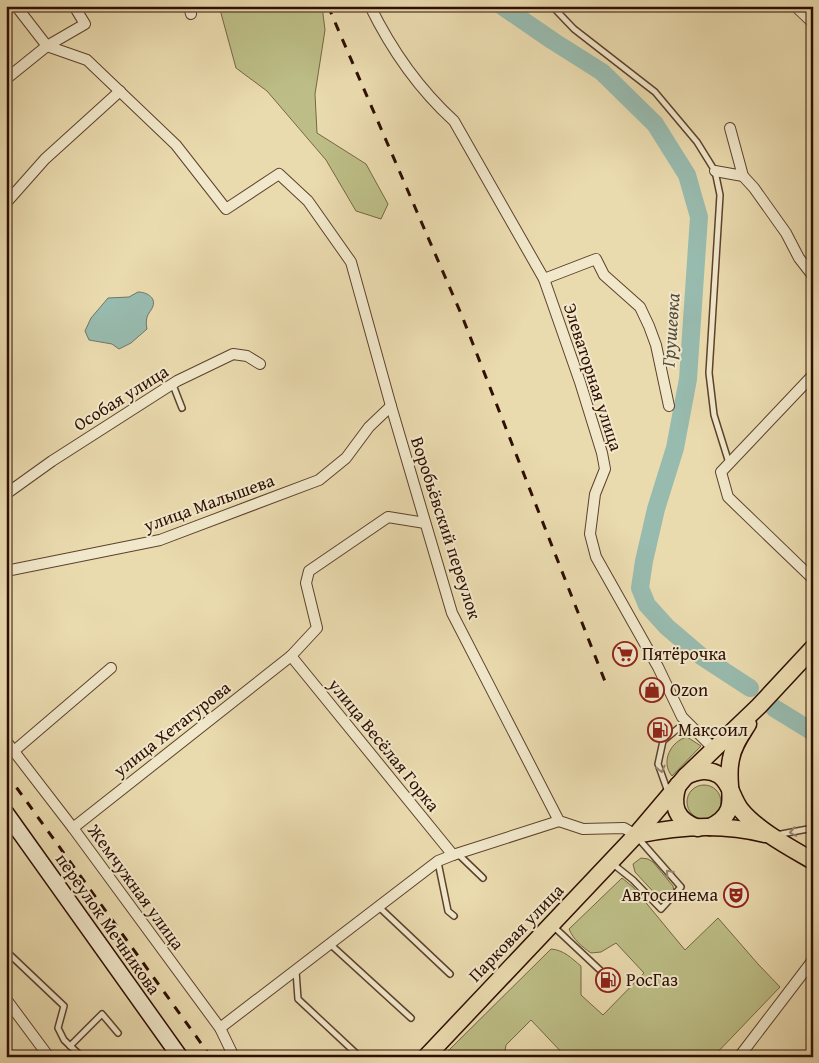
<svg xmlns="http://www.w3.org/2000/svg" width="819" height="1063" font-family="'Gentium Book Plus',serif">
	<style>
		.green { fill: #bdbe87; stroke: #766644 }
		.water { fill: #98bbaf; stroke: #6e766a }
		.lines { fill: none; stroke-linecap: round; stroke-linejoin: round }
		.river { stroke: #98bbaf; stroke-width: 18 }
		.lane-casing { stroke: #5d412d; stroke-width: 8 }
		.street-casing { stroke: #5d412d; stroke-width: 12 }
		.secondary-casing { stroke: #2e0e02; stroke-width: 18 }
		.primary-casing { stroke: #2e0e02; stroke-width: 19 }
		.lane { stroke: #f1e8cb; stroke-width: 5 }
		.street { stroke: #f1e8cb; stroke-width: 10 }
		.secondary { stroke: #f1e8cb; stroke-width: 15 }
		.primary { stroke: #eadbaf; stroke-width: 16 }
		.rail { stroke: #2e0e02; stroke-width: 3; stroke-dasharray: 9 9; stroke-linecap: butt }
		.oneway { stroke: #998671 }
		.labels { text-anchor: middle; stroke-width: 4; stroke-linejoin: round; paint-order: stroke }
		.street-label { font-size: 18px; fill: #2e0e02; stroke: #f1e8cb }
		.poi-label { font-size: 18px; fill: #2e0e02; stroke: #f1e8cb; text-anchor: start }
		.water-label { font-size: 19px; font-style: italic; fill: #534b3f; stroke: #f1e8cb }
	</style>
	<rect width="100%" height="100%" fill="#eadbaf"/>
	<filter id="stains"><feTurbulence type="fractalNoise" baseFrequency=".004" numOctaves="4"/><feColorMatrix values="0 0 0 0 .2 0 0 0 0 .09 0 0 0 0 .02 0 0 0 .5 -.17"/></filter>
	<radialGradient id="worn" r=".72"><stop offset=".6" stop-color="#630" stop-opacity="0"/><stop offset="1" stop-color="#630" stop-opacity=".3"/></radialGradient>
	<!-- green -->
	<g class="green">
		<polygon points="219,6 322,6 325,30 315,94 317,133 366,164 388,204 381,219 356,211 326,160 267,91 236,68"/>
		<path d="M 687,737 L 701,746 L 672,776 C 660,762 671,741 687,737 Z"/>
		<circle cx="704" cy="802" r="17"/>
		<path d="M 641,858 L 648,859 L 653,862 L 673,886 L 674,891 C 670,896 666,901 660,899 L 635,872 L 633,864 Z"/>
		<path d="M 622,878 L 633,887 L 685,950 L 718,918 L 758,964 L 780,987 L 713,1057 L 566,1057 L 531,1020 L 506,1045 L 504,1057 L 442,1057 L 551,949 C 564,950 571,958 581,966 L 581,995 L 603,1015 L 644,973 L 616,943 L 601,952 L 591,953 C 582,947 573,939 569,929 Z"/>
	</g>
	<!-- water -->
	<path class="water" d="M 138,292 C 146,292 156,297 153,306 C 152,310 148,313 147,317 C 146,321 146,325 147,329 L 131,343 L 119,349 L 112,344 L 89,340 L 85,331 L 91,318 L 108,298 L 129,297 Z"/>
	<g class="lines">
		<!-- river -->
		<g class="river">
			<polyline points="502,6 553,41 602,72 655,124 687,175 699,217 688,379 675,448 656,509 644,561 640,588 647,605 667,627 701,656 750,688"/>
			<polyline points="774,708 813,732"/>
		</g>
		<defs>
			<g id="lane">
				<polyline points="552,6 574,29 655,92 697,142 715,171 720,195 709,373 714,415 729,463"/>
				<polyline points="173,385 182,408"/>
				<polyline points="668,792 658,764 663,741 682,725 688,725"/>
				<polyline points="776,835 813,828"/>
				<polyline points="457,853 483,878"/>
				<polyline points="438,862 448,911 454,916"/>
				<polyline points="613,864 633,880 661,909 681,887 638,838"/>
				<polyline points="379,907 450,974"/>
				<polyline points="553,926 602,972"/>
				<polyline points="330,944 411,1018"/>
				<polyline points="6,951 64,1006 58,1028 64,1040 82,1057"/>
				<polyline points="296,971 298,999 360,1057"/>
				<polyline points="70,1046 102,1014 118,1033"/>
			</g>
			<g id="street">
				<polyline points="16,6 47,46 87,60 176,145 226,209 279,174 308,201 351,262 391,406 452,613 559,821 583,829 624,828 636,835"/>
				<polyline points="189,6 191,14"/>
				<path d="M 370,6 C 391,49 419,89 454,121 L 544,279 L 580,382 L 602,453 L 605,469 L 595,494 L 590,534 L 596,557 L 658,667 L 682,717 L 714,749"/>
				<polyline points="795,6 813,23"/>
				<polyline points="6,79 47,46 85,24 74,6"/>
				<polyline points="730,128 743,176"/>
				<polyline points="715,171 743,176 754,188 786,233 799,258 813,276"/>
				<polyline points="6,203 45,159 120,91"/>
				<polyline points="544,279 596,259 604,275 640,307 649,326 656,345 669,406"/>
				<polyline points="813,375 721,472 728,497 813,579"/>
				<polyline points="6,494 52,461 177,381 233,354 247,356 260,364"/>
				<polyline points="6,571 160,540 319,480 346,458 369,427 391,406"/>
				<polyline points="291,656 453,855"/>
				<polyline points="6,741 73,828 220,1028 234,1057"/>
				<polyline points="14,751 111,668"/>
				<polyline points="73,828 291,656 317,628 306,583 309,571 388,517 425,523"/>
				<polyline points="6,999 49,1057"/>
				<polyline points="220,1028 438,861 453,855 559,821"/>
				<polyline points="739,1057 813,960"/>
			</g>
			<polyline id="secondary" points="6,813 180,1057"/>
			<g id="primary">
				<path d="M 686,776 C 697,771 708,768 719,775 C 731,783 732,799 741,810 C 757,830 791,848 813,861"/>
				<path d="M 678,785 C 671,806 676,820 698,828"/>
				<path d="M 710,827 C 744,811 724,788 731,759 C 733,746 741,735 748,724"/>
				<path d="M 636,835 C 678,826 723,823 765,834"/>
				<polyline points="426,1057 636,835 686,776 759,706 813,648"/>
			</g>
		</defs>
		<!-- lane casing -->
		<use href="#lane" class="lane-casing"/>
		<!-- street casing -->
		<use href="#street" class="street-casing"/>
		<!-- secondary casing -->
		<use href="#secondary" class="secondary-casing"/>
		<!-- primary casing -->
		<use href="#primary" class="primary-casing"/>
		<!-- lane -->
		<use href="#lane" class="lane"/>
		<!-- street -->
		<use href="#street" class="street"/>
		<!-- secondary -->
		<use href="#secondary" class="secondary"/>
		<!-- primary -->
		<use href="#primary" class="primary"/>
		<!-- rail -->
		<g class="rail">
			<polyline points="328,6 462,316 606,684"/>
			<polyline points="6,773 211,1057"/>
		</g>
	</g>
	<!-- one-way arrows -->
	<defs><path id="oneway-chevron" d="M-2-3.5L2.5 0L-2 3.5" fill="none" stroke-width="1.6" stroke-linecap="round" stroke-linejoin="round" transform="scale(1.25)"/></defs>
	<g class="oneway">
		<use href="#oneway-chevron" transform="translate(661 769) rotate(77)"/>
		<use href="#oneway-chevron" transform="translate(793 832) rotate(170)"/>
		<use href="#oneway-chevron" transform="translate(669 873) rotate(-132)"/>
	</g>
	<!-- icons -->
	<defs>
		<symbol id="supermarket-ring" viewBox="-11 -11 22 22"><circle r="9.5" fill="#f1e8cb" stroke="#8f2418" stroke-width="1.5"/><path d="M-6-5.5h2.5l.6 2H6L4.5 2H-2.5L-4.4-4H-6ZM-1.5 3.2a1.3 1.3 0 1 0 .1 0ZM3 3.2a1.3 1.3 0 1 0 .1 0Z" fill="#8f2418"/></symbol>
		<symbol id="shop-ring" viewBox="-11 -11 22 22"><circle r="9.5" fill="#f1e8cb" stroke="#8f2418" stroke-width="1.5"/><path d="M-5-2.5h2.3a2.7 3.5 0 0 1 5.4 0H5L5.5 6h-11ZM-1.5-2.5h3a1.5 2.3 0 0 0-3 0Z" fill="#8f2418"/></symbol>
		<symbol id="fuel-ring" viewBox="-11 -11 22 22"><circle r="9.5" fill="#f1e8cb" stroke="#8f2418" stroke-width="1.5"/><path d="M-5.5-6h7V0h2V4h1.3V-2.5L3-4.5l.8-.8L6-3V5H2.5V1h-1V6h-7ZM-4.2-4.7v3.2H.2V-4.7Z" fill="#8f2418"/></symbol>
		<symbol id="theatre-ring" viewBox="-11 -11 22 22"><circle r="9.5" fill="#f1e8cb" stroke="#8f2418" stroke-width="1.5"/><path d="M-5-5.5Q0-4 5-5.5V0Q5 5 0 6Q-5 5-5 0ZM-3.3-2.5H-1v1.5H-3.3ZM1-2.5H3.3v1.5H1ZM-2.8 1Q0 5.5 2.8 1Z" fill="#8f2418"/></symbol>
	</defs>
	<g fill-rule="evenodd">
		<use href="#supermarket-ring" x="611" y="640" width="28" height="28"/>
		<use href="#shop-ring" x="638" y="676" width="28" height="28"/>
		<use href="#fuel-ring" x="646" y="716" width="28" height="28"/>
		<use href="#theatre-ring" x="722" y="881" width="28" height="28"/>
		<use href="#fuel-ring" x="594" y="966" width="28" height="28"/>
	</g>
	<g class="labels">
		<!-- street labels -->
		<g class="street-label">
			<text transform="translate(593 377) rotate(72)" y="6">Элеваторная улица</text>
			<text transform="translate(121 398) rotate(-32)" y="6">Особая улица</text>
			<text transform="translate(209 503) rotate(-20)" y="6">улица Малышева</text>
			<text transform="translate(446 528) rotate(72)" y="6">Воробьёвский переулок</text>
			<text transform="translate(172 729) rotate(-38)" y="6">улица Хетагурова</text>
			<text transform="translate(384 745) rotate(51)" y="6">улица Весёлая Горка</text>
			<text transform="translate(136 887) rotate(54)" y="6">Жемчужная улица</text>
			<text transform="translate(108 924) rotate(55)" y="6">переулок Мечникова</text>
			<text transform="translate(516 933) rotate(-46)" y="6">Парковая улица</text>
		</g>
		<!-- poi labels -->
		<g class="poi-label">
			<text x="642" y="660">Пятёрочка</text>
			<text x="670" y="696">Ozon</text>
			<text x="678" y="736">Максоил</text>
			<text x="718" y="901" text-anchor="end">Автосинема</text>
			<text x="626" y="986">РосГаз</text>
		</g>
		<!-- water labels -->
		<g class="water-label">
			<text transform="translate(670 330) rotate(-86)" y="7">Грушевка</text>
		</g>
	</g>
	<!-- margin -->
	<rect width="819" height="1063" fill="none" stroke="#eadbaf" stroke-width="25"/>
	<rect x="8" y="8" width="804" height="1048" fill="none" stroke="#2e0e02" stroke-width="2.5"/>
	<rect x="12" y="12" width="794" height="1038" fill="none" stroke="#2e0e02"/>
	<rect width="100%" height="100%" filter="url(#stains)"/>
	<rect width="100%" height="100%" fill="url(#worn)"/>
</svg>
